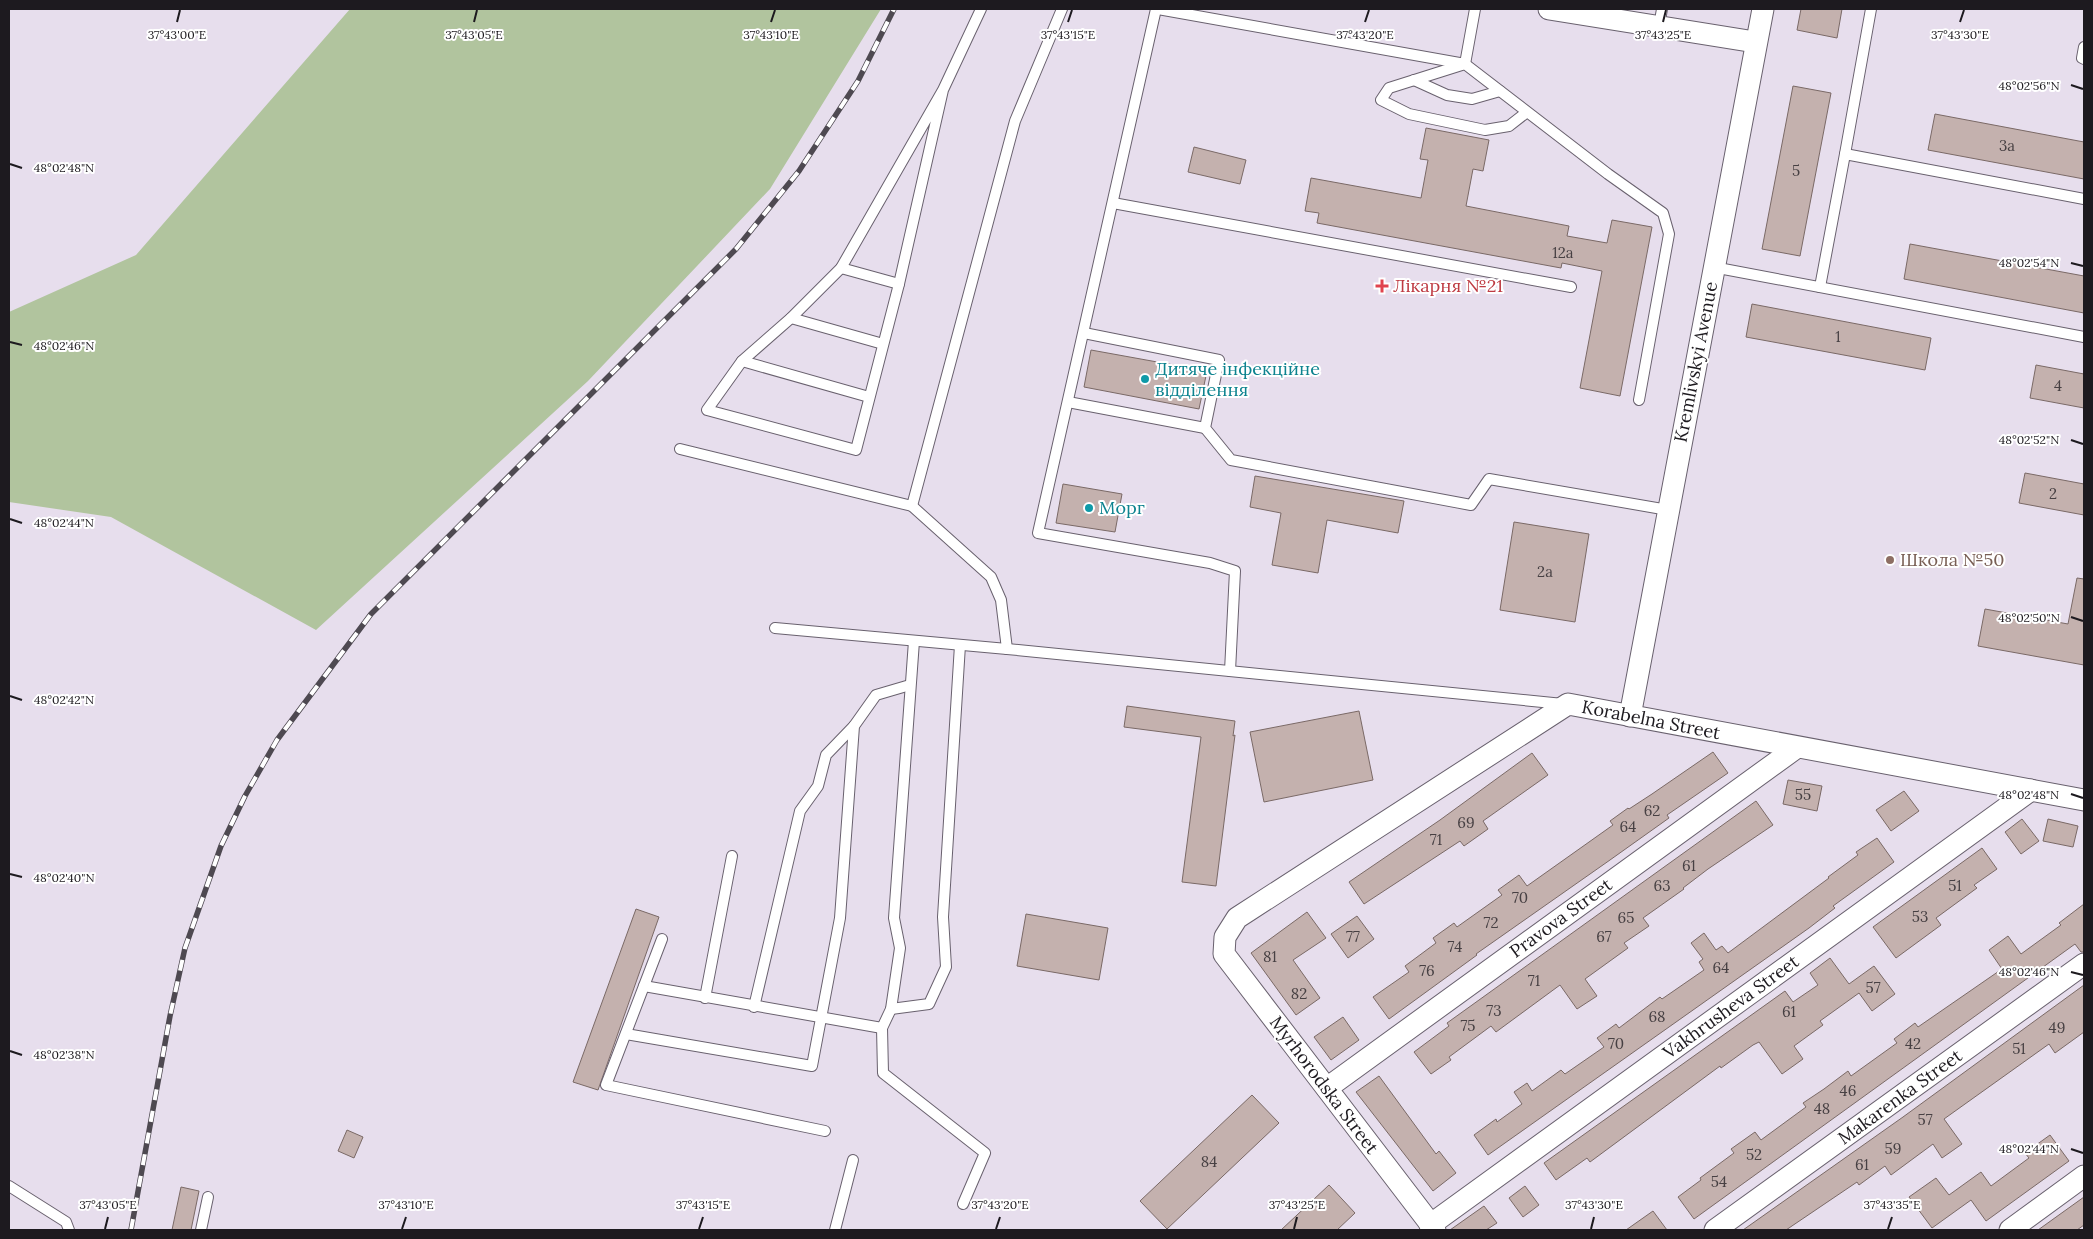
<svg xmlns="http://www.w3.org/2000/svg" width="2093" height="1239" font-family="Lora,serif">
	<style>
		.green { fill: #b1c49e }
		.building { fill: #c4b1ae; stroke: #7a6966 }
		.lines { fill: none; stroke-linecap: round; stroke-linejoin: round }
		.lane-casing { stroke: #69616e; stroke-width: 12 }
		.street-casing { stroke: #69616e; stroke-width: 23 }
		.lane { stroke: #fff; stroke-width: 10 }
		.street { stroke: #fff; stroke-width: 21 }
		.rail-casing { stroke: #4e4951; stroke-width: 5.5 }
		.rail { stroke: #fff; stroke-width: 4; stroke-dasharray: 11; stroke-linecap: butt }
		.ticks { fill: none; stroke: #1d1a1f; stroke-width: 2 }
		.health-dot { fill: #e0444e; stroke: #fff; stroke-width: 2 }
		.culture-dot { fill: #0f9aa8; stroke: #fff; stroke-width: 2 }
		.education-dot { fill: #8d6e63; stroke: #fff; stroke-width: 2 }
		.labels { text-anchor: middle; stroke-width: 4; stroke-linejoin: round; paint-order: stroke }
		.number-label { font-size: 15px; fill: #474043 }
		.health-label { font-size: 18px; fill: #be3a42; stroke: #fff; text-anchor: start }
		.street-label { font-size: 18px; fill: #1d1a1f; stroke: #fff }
		.culture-label { font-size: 18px; fill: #0d838f; stroke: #fff; text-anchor: start }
		.education-label { font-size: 18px; fill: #785e54; stroke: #fff; text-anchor: start }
		.ticks-label { font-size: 12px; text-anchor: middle; fill: #1d1a1f; stroke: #fff; stroke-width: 4; stroke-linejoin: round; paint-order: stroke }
	</style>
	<rect width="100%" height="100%" fill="#e7deed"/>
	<!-- green -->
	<polygon class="green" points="350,9 881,9 770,189 588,381 316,630 111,517 9,502 9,312 136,255"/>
	<!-- building -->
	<g class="building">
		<polygon points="1801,9 1842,9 1837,38 1797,30"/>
		<polygon points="1793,86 1831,93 1800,256 1762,249"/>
		<polygon points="1935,114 2084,142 2084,179 1928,150"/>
		<polygon points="1426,128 1489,140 1483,171 1473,169 1466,206 1569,226 1567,236 1607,243 1612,220 1652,227 1620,396 1580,388 1602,271 1562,263 1561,268 1317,223 1319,213 1305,211 1311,178 1421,198 1428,160 1420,159"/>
		<polygon points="1194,147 1246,160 1240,184 1188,172"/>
		<polygon points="1910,244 2084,276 2084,313 1904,279"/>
		<polygon points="1752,304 1931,338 1925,370 1746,337"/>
		<polygon points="1091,350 1207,371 1199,409 1084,387"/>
		<polygon points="2036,365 2084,374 2084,408 2030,398"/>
		<polygon points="2025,473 2084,484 2084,515 2019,503"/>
		<polygon points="1255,476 1404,501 1398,533 1327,520 1318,573 1272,565 1281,513 1250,507"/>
		<polygon points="1063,484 1122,494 1115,532 1056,523"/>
		<polygon points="1514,522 1589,534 1575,622 1500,610"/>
		<polygon points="2077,578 2084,579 2084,665 1978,646 1985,609 2068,624"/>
		<polygon points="1127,706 1235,721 1233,736 1235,735 1216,886 1182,882 1201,737 1124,727"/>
		<polygon points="1359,711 1373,780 1264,802 1250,732"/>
		<polygon points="1713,752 1728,773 1667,815 1669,818 1610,860 1476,954 1477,955 1389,1019 1373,997 1409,972 1405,966 1436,943 1433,938 1454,923 1457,927 1502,895 1498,890 1519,875 1527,886 1613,825 1610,821 1628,808 1629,809 1652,794"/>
		<polygon points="1532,753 1548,775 1483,821 1488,829 1464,846 1460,841 1364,904 1349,882 1440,820"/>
		<polygon points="1788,780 1822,786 1817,811 1783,804"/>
		<polygon points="1904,791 1919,811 1891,831 1876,810"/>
		<polygon points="1756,801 1773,825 1708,869 1683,888 1684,889 1643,918 1649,926 1624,943 1628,948 1585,979 1597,996 1577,1009 1560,985 1496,1032 1491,1026 1449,1057 1451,1060 1431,1074 1414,1052 1449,1026 1447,1023"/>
		<polygon points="2022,819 2039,841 2021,854 2005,832"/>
		<polygon points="2048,819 2078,826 2073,847 2043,841"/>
		<polygon points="1877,838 1894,862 1833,906 1835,908 1809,928 1488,1155 1474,1135 1496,1119 1497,1122 1522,1104 1514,1092 1527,1083 1532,1091 1561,1070 1565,1074 1604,1047 1597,1038 1616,1024 1619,1028 1660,997 1662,999 1704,970 1699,962 1703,959 1691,943 1704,933 1716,950 1722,946 1728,953 1829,878 1828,877 1858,855 1856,852"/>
		<polygon points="1982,848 1997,869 1974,885 1977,888 1936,918 1941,925 1896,958 1873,927"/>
		<polygon points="2084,904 2084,952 2081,952 2075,944 1694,1219 1678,1197 1701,1180 1700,1178 1734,1153 1731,1149 1755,1132 1761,1140 1806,1107 1803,1103 1824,1089 1848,1071 1851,1076 1897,1043 1894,1039 1915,1023 1918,1027 2002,969 1989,950 2008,936 2021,954 2061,925 2059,923"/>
		<polygon points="636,909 659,917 598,1090 573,1082"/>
		<polygon points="1307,912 1326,938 1293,960 1320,998 1296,1015 1251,953"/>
		<polygon points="1026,914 1108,928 1099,980 1017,966"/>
		<polygon points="1357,916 1374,939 1348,958 1331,934"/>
		<polygon points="1830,958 1849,984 1874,966 1895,994 1872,1011 1859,993 1820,1021 1823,1025 1794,1046 1803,1059 1782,1074 1759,1042 1753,1045 1721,1068 1720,1066 1590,1162 1587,1158 1556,1180 1544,1163 1785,991 1793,1002 1818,985 1810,973"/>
		<polygon points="2084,985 2084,1032 2055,1053 2049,1044 1944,1119 1962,1144 1942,1158 1933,1144 1891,1175 1885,1166 1859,1185 1857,1182 1786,1230 1743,1230 1903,1117"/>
		<polygon points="1343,1017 1359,1040 1331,1060 1314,1037"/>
		<polygon points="1379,1076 1436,1154 1439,1151 1456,1173 1433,1191 1356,1092"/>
		<polygon points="1252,1095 1279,1123 1167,1229 1140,1201"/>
		<polygon points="347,1130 363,1137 354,1158 338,1151"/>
		<polygon points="2050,1135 2069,1161 1986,1221 1971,1200 1932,1228 1909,1197 1936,1178 1949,1195 1981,1172 1991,1186 2029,1158 2025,1153"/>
		<polygon points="1329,1185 1355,1213 1337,1230 1281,1230"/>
		<polygon points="1525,1186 1539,1205 1523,1217 1509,1198"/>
		<polygon points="181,1187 199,1191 191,1230 172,1230"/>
		<polygon points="2084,1197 2084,1225 2077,1230 2038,1230"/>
		<polygon points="1484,1206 1497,1223 1486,1230 1450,1230"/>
		<polygon points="1653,1211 1667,1230 1626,1230"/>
	</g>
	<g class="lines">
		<defs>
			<g id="lane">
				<polyline points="1156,9 1038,533 1210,563 1235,571 1230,671"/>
				<polyline points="1158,9 1465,64 1475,9"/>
				<polyline points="1659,26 1662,9"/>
				<polyline points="2084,47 2082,58 2084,59"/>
				<polyline points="1414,80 1447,95 1472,99 1500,91"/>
				<polyline points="943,90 841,268 791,318 742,361 707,410 856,450 899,284 943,90 981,9"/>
				<polyline points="1527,112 1509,126 1485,130 1409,114 1381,100 1389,88 1465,64 1608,174 1663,213 1669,234 1639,400"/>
				<polyline points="1845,154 1871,9"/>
				<polyline points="1113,203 1571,287"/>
				<polyline points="1713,267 2084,337"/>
				<polyline points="841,268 899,284"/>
				<polyline points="1820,287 1845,154 2084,199"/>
				<polyline points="791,318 883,344"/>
				<polyline points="1084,333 1219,360 1205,428 1231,460 1471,505 1489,479 1668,510"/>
				<polyline points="742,361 869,397"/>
				<polyline points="1068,402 1205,428"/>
				<polyline points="680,449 912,506 1015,121 1062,9"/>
				<polyline points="912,506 991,577 1001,600 1007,649"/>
				<polyline points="775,628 1007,649 1563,704"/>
				<polyline points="914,641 894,918 900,948 891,1009 882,1028 883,1073 985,1153 963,1204"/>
				<polyline points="662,939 606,1085 825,1131"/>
				<polyline points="644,986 882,1028"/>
				<polyline points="705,998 732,856"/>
				<polyline points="754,1007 800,811 818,786 826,755 854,726"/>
				<polyline points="891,1009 929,1004 946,967 943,917 960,645"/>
				<polyline points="626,1034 812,1066 840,918 854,726 876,695 910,685"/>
				<polyline points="9,1186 66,1222 69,1230"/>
				<polyline points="201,1230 208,1197"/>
				<polyline points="835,1230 853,1160"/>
			</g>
			<g id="street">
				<polyline points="1549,9 1755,42"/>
				<polyline points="1630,716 1763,9"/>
				<polyline points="1327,1088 1796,748"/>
				<polyline points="1430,1225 2031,790"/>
				<polyline points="1435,1230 1224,954 1225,937 1237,918 1568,704 2084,800"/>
				<polyline points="1715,1230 2084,964"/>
				<polyline points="2010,1230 2084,1176"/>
			</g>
		</defs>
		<!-- lane casing -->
		<use href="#lane" class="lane-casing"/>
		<!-- street casing -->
		<use href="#street" class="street-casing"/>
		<!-- lane -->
		<use href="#lane" class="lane"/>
		<!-- street -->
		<use href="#street" class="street"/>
		<defs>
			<polyline id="rail" points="131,1230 170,1016 185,948 221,846 245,796 277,740 371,614 736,249 799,171 858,81 894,9"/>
		</defs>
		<!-- rail casing -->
		<use href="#rail" class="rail-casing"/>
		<!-- rail -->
		<use href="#rail" class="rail"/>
	</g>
	<!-- ticks -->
	<path class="ticks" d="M 177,22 L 180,10M 474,22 L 477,10M 771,22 L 775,10M 1068,22 L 1072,10M 1365,22 L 1369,10M 1663,22 L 1666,10M 1960,22 L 1964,10M 2071,85 L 2083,89M 10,164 L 22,168M 2071,263 L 2083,266M 10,342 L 22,345M 2071,440 L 2083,444M 10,519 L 22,523M 2071,617 L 2083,621M 10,696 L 22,700M 2071,794 L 2083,798M 10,874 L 22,877M 2071,972 L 2083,975M 10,1051 L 22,1055M 2071,1149 L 2083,1153M 105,1229 L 108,1217M 402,1229 L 406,1217M 699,1229 L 703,1217M 996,1229 L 1000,1217M 1294,1229 L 1297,1217M 1591,1229 L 1594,1217M 1888,1229 L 1892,1217"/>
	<!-- markers -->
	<path class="health-dot" d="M1379.5 278.5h5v5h5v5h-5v5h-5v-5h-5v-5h5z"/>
	<g class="culture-dot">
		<circle cx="1145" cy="379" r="5"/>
		<circle cx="1089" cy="508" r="5"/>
	</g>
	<circle class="education-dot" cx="1890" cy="560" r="5"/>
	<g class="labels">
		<!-- number labels -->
		<g class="number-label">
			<text x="2007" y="151">3а</text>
			<text x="1796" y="176">5</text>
			<text x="1563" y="258">12а</text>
			<text x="1838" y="342">1</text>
			<text x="2058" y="391">4</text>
			<text x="2053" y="499">2</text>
			<text x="1545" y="577">2а</text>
			<text x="1803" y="800">55</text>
			<text x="1652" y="816">62</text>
			<text x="1466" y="828">69</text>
			<text x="1628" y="832">64</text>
			<text x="1436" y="845">71</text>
			<text x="1689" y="871">61</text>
			<text x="1662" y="891">63</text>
			<text x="1955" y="891">51</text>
			<text x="1520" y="903">70</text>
			<text x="1920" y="922">53</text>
			<text x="1626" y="923">65</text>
			<text x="1491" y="928">72</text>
			<text x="1353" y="942">77</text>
			<text x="1604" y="942">67</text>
			<text x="1455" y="952">74</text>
			<text x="1270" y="962">81</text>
			<text x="1721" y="973">64</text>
			<text x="1427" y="976">76</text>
			<text x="1534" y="986">71</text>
			<text x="1873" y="993">57</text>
			<text x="1299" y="999">82</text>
			<text x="1494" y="1016">73</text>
			<text x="1789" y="1017">61</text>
			<text x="1657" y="1022">68</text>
			<text x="1468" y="1031">75</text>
			<text x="2057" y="1033">49</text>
			<text x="1616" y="1049">70</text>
			<text x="1913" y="1049">42</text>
			<text x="2019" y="1054">51</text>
			<text x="1848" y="1096">46</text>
			<text x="1822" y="1114">48</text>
			<text x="1925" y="1125">57</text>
			<text x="1893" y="1154">59</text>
			<text x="1754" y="1160">52</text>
			<text x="1209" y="1167">84</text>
			<text x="1862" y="1170">61</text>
			<text x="1719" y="1187">54</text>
		</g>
		<!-- health labels -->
		<g class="health-label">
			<text x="1393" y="292">Лікарня №21</text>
		</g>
		<!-- street labels -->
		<g class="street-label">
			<text transform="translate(1696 362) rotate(-79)" y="6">Kremlivskyi Avenue</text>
			<text transform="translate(1651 720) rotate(11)" y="6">Korabelna Street</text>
			<text transform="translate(1561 918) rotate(-36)" y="6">Pravova Street</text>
			<text transform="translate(1731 1007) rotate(-36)" y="6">Vakhrusheva Street</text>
			<text transform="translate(1324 1085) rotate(53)" y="6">Myrhorodska Street</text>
			<text transform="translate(1900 1097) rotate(-36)" y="6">Makarenka Street</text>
		</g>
		<!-- culture labels -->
		<g class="culture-label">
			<text x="1155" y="375">Дитяче інфекційне<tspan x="1155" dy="21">відділення</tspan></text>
			<text x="1099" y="514">Морг</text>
		</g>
		<!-- education labels -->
		<g class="education-label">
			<text x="1900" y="566">Школа №50</text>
		</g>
	</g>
	<g class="ticks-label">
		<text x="177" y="39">37°43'00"E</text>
		<text x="474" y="39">37°43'05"E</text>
		<text x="771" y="39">37°43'10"E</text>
		<text x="1068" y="39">37°43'15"E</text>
		<text x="1365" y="39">37°43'20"E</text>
		<text x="1663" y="39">37°43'25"E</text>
		<text x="1960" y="39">37°43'30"E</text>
		<text x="2029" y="90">48°02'56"N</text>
		<text x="64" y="172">48°02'48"N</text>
		<text x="2029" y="267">48°02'54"N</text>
		<text x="64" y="350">48°02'46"N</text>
		<text x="2029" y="444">48°02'52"N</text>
		<text x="64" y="527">48°02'44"N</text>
		<text x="2029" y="622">48°02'50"N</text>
		<text x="64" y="704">48°02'42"N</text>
		<text x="2029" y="799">48°02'48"N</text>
		<text x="64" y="882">48°02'40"N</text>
		<text x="2029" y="976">48°02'46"N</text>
		<text x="64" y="1059">48°02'38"N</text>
		<text x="2029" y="1153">48°02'44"N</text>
		<text x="108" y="1209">37°43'05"E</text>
		<text x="406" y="1209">37°43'10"E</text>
		<text x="703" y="1209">37°43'15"E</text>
		<text x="1000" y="1209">37°43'20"E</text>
		<text x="1297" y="1209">37°43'25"E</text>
		<text x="1594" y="1209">37°43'30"E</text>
		<text x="1892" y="1209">37°43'35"E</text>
	</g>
	<!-- border -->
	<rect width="2093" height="1239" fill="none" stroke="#1d1a1f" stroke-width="20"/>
</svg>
